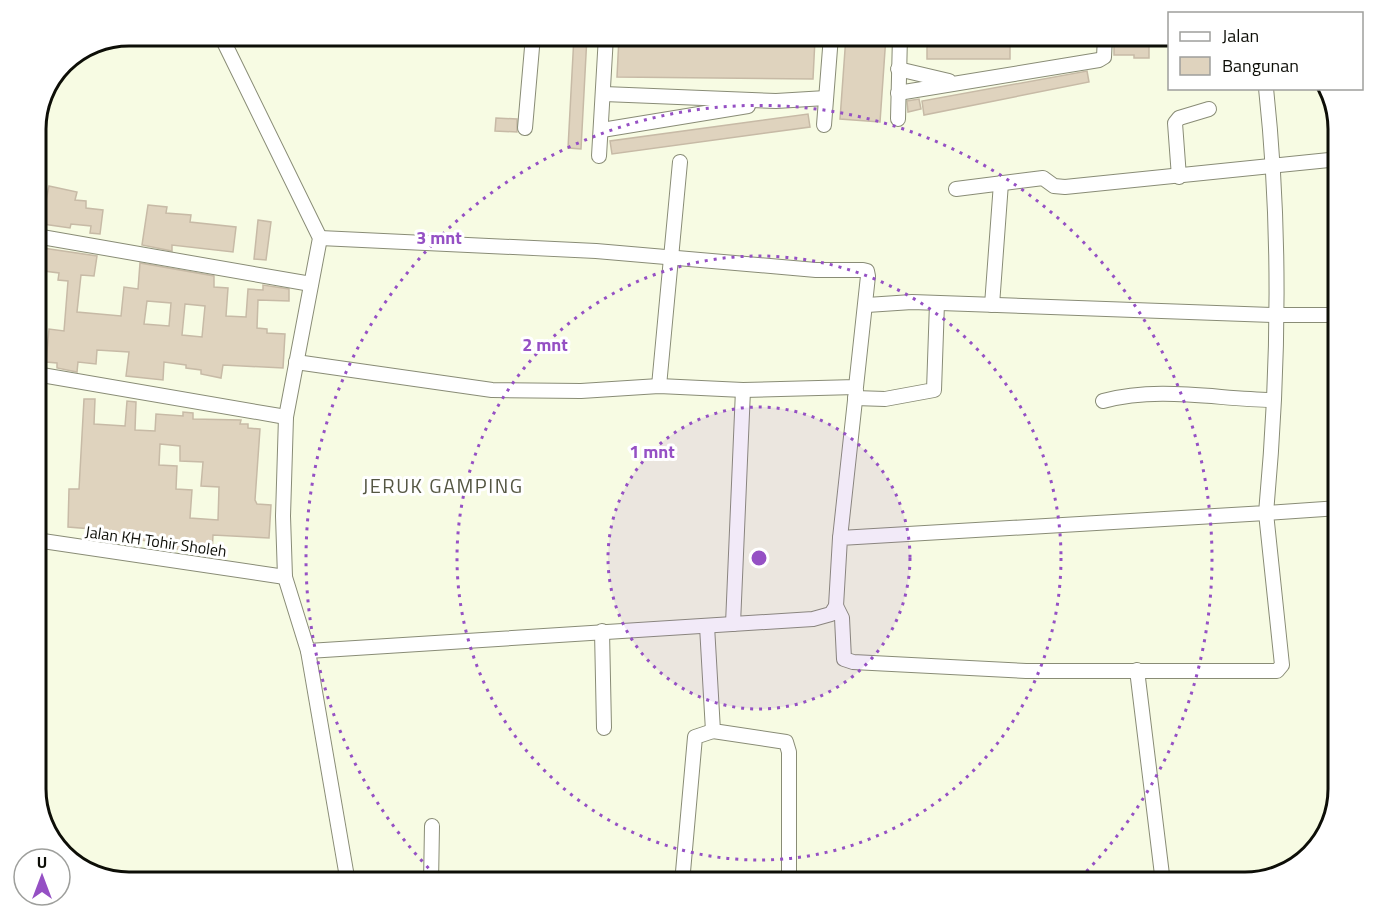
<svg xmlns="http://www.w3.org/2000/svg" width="1375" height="919" font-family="'Titillium Web',sans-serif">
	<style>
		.building { fill: #dfd3be; stroke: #c7baa6; stroke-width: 1.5; fill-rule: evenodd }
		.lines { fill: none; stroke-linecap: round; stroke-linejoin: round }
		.minor-casing { stroke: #898c76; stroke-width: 16 }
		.minor { stroke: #fff; stroke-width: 14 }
		.ring { fill: none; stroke: #9550c4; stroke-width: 3; stroke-dasharray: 3 6 }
		.labels { text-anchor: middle; stroke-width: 6; stroke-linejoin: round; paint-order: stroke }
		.street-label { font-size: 16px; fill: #0d0e07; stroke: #fff }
		.quarter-label { font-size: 20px; letter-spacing: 1.5px; fill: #545642; stroke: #fff }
		.rim { fill: none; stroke: #0d0e07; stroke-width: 3 }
		.centre { fill: #9550c4; stroke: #fff; stroke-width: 3 }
		.ring-label { font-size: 18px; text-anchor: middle; font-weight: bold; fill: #9550c4; stroke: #fff; stroke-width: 6; stroke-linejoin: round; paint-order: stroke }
	</style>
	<rect width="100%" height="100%" fill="#f7fbe3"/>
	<!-- building -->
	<g class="building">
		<polygon points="574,36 587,36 581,149 568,148"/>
		<polygon points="846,36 886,36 880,122 840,119"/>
		<rect x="927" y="36" width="83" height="23"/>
		<polygon points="1114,36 1149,36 1149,58 1134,58 1134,55 1114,55"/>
		<polygon points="619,37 815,39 813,79 617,77"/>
		<polygon points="1087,71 1089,82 924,115 922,101"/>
		<polygon points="919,99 921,109 908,112 907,101"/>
		<polygon points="808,114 810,127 612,154 610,141"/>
		<polygon points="496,118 517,119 517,132 495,131"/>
		<polygon points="49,186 77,192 75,200 86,201 86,208 103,210 100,234 90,233 91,226 71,224 70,228 36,223 36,203 45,205"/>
		<polygon points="148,205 167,207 166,213 191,215 190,222 236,227 233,252 172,245 172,251 142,245"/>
		<polygon points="258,220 271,222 266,260 254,259"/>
		<path d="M 36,247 L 97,256 L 94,276 L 81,275 L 77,312 L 121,316 L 124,287 L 138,289 L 140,263 L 214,276 L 214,287 L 228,288 L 226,316 L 246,317 L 248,289 L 263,290 L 263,285 L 289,289 L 289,301 L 258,300 L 257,328 L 267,329 L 267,333 L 285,334 L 283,368 L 223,365 L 221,378 L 201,374 L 201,370 L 186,368 L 186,365 L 164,362 L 163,380 L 126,376 L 129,352 L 97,350 L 96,364 L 78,362 L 77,372 L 57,368 L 57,363 L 46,362 L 49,329 L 64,331 L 68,281 L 58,280 L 59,273 L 36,270 ZM 147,301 L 171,303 L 169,326 L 144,324 ZM 185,304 L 205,306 L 202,337 L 182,335 Z"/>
		<path d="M 84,399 L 95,399 L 94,424 L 125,426 L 127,401 L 136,402 L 135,430 L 155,431 L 156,414 L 183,416 L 183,412 L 193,413 L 193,419 L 241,420 L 240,424 L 248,424 L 248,428 L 260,429 L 255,500 L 257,504 L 271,505 L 269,538 L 213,535 L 212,554 L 194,553 L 194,549 L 176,549 L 176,544 L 140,540 L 140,537 L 109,535 L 109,541 L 92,539 L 92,529 L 68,527 L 69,489 L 79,489 ZM 160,444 L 180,446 L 180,461 L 203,462 L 201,486 L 219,487 L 218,520 L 190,518 L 192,490 L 176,489 L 177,466 L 159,465 Z"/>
	</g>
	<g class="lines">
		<defs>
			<g id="minor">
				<path d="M 221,36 L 320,238 L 286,417 L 283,516 L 285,577 L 308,651 L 813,619 L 831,614 L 836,606 L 840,538 L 1266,513 C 1279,373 1281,228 1266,88"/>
				<polyline points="898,69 949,81"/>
				<polyline points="898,93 1099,60 1104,57 1105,36"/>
				<polyline points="604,94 776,101 826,98"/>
				<polyline points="898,119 900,36"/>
				<polyline points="824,125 831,36"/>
				<polyline points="525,128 533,36"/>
				<polyline points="602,130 748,106"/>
				<polyline points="599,156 606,36"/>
				<polyline points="1179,177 1175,123 1179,118 1209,109"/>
				<polyline points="956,189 1043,178 1054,186 1065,187 1339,159"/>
				<polyline points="36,236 311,284"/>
				<polyline points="867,305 912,302 1275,315 1339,315"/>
				<polyline points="992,305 1001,183"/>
				<polyline points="296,362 492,390 581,391 659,386 743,390 856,387 868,276 867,271 863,270 816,270 596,251 320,238"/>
				<polyline points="36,374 286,417"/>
				<polyline points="659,386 680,162"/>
				<polyline points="855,398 885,399 934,390 937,303"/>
				<path d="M 1103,401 C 1160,386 1215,399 1273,400"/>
				<polyline points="840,538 856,391"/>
				<polyline points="36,540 285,577"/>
				<polyline points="836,606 842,618 844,659 853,662 1026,671 1277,671 1282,665 1266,513 1339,508"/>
				<polyline points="733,624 743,390"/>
				<polyline points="707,626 713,731 786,742 789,752 789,883"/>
				<polyline points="602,631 604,728"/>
				<polyline points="308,651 348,883"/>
				<polyline points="1137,670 1163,883"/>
				<polyline points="431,883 432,826"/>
				<polyline points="682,883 695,737 713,731"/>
			</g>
		</defs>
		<!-- minor casing -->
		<use href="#minor" class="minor-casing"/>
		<!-- minor -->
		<use href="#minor" class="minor"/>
	</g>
	<!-- distance rings -->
	<circle cx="759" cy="558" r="151" fill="#9550c4" fill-opacity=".12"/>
	<g class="ring">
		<circle cx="759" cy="558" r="151"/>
		<circle cx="759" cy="558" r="302"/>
		<path d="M441 881A453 453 0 1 1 1077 881"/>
	</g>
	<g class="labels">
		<!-- street labels -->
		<g class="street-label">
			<text transform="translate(156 541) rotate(8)" y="6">Jalan KH Tohir Sholeh</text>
		</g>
		<!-- quarter labels -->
		<g class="quarter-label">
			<text x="443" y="493">JERUK GAMPING</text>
		</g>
	</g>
	<!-- crop -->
	<path d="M0 0H1375V919H0ZM129 46H1245A83 83 0 0 1 1328 129V789A83 83 0 0 1 1245 872H129A83 83 0 0 1 46 789V129A83 83 0 0 1 129 46Z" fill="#fff" fill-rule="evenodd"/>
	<path class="rim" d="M129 46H1245A83 83 0 0 1 1328 129V789A83 83 0 0 1 1245 872H129A83 83 0 0 1 46 789V129A83 83 0 0 1 129 46Z"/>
	<circle cx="759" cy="558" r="9" class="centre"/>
	<g class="ring-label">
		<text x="439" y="244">3 mnt</text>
		<text x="545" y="351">2 mnt</text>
		<text x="652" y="458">1 mnt</text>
	</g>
	<!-- legend -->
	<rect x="1168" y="12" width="195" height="78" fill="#ffffff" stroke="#9e9f9c" stroke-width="1.5"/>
	<rect x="1180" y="32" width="30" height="9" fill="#ffffff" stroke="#9e9f9c" stroke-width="1.5"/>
	<text x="1222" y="42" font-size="18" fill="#0d0e07">Jalan</text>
	<rect x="1180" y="57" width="30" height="18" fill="#dfd3be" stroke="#9e9f9c" stroke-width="1.5"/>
	<text x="1222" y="72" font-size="18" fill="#0d0e07">Bangunan</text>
	<!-- north arrow -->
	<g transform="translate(42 877)"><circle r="28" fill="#ffffff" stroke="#9e9f9c" stroke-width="1.5"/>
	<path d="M0-4.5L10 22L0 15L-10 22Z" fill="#9550c4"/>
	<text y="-9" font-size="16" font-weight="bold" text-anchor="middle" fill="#0d0e07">U</text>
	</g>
</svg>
